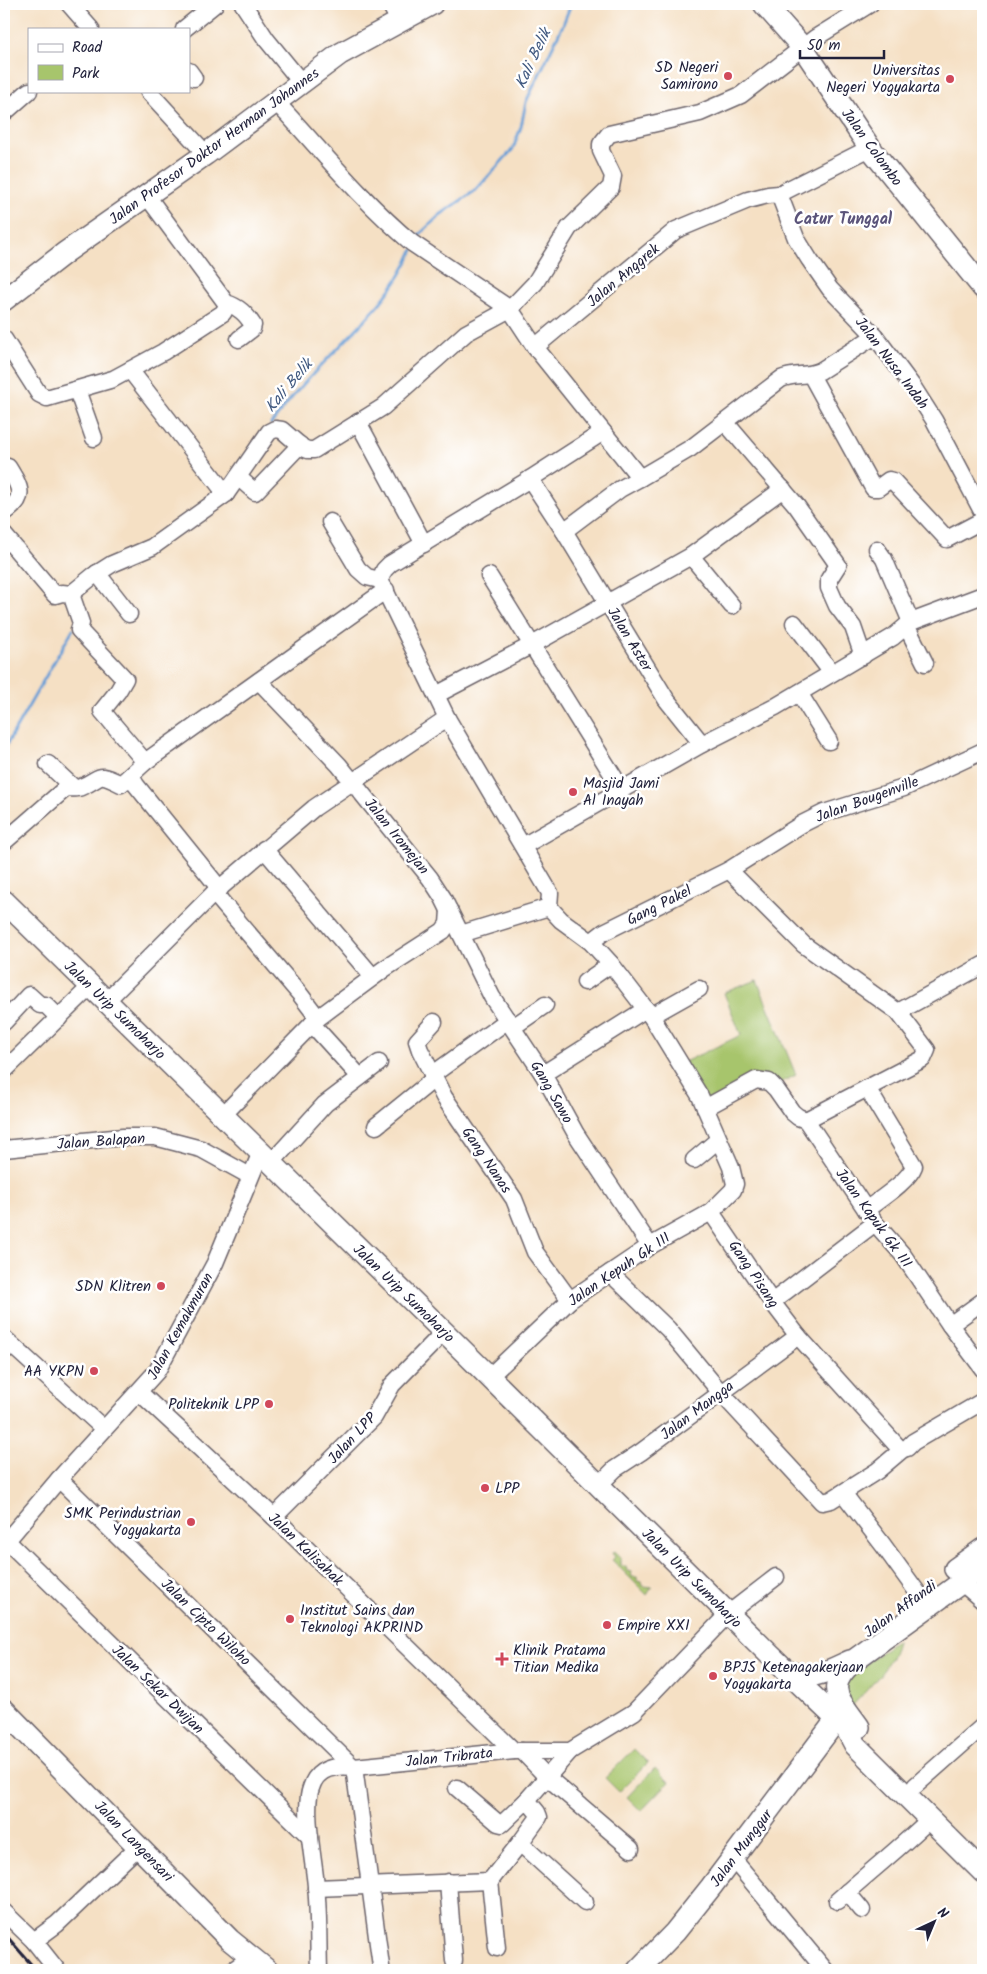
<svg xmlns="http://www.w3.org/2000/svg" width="987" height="1974" font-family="Kalam,sans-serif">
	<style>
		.green { fill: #a7c56c; stroke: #647454 }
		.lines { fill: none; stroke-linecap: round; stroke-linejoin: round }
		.stream { stroke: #699fd6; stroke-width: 3 }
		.minor-casing { stroke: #6c646b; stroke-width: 19 }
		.major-casing { stroke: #6c646b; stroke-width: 24 }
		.minor { stroke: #fff; stroke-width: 16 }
		.major { stroke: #fff; stroke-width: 21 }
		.rail { stroke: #22223b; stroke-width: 3 }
		.poi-dot { fill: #d1495b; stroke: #fff; stroke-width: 2 }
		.labels { text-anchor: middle; stroke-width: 5; stroke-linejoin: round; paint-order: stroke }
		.poi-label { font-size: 15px; fill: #22223b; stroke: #fff; text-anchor: end }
		.street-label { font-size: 15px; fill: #22223b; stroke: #fff }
		.water-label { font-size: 16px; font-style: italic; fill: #425a81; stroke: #fff }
		.neighbourhood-label { font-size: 16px; font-weight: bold; fill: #5b547a; stroke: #fff }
	</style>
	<rect width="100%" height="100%" fill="#fff"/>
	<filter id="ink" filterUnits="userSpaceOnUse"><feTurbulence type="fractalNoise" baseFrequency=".02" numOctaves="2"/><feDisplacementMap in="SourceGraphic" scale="10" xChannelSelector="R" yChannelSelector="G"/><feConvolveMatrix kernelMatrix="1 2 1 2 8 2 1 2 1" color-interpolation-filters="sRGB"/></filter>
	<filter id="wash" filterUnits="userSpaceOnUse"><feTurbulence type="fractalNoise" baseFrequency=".0096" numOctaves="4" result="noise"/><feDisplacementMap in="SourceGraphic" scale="20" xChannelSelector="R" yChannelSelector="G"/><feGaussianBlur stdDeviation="1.12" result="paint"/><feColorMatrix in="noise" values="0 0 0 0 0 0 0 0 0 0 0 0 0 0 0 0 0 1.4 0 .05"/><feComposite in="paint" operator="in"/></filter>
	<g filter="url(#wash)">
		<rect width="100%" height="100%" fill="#f5e0c4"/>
		<!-- green -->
		<g class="green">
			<polygon points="757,980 796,1075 767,1089 760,1075 707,1107 682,1063 741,1035 724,993"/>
			<polygon points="614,1551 621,1558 621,1566 626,1567 627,1571 631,1572 632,1577 637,1577 637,1581 641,1582 642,1586 652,1587 647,1595 612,1560 615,1557 612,1553"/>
			<path d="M 897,1640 C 895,1662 867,1690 852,1706 L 840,1684 Z"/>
			<polygon points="634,1749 648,1763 619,1792 605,1778"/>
			<polygon points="655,1768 669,1782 641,1811 627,1797"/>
		</g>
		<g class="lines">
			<!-- stream -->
			<g class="stream">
				<polyline points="417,241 419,235 440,215 476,190 513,149 521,127 526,102 562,27 571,4"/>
				<path d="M 271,424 C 284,407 298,389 313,374 C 349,335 393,299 413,250"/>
				<polyline points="4,749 73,629"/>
			</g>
		</g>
	</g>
	<g filter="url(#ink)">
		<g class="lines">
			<defs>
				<g id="minor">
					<polyline points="69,4 91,29"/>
					<polyline points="243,4 266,39 301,82"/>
					<polyline points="390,4 399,21"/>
					<polyline points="184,29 215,4"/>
					<polyline points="189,71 194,78"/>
					<polyline points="148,91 206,154"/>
					<path d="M 276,102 C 320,149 362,201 412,243 L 510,309 L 535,347"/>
					<polyline points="4,113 29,91"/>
					<polyline points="779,194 796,238 809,259 830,289 875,336 913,387 934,420 983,513"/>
					<path d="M 147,196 L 226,303 C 239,307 246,314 253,325 L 252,329 L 239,339"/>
					<polyline points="4,339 39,394 47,398 113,379 163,352 223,313 227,306 226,303"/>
					<polyline points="130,370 226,494"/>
					<polyline points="811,375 873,488 878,488 889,480 893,481 947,539 983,520"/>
					<polyline points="77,390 94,438"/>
					<polyline points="358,422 424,544"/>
					<polyline points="725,422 796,505 838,565 829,579 829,588 837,606 853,627 863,656"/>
					<polyline points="238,477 255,492 300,445"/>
					<polyline points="640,478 535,347 676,230 748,200 768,195 779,194 870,148"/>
					<polyline points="530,479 564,531 666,699 702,744"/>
					<path d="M 4,513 C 27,498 21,488 8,467"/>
					<polyline points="330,522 358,569 367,577 380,580"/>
					<path d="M 564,531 L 620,489 L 640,478 L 691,448 L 781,379 C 794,373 807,377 820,371 L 875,336"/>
					<polyline points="4,535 55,595 62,593 71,594 93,576 112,564 152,547 226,494 269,432 275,429 282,430 303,448 308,450 314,450 383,407 466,333 510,309 535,283 569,228 611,187 613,176 601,151 601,144 609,134 700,113 741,95 815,38 870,4"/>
					<polyline points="877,549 884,559 911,622"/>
					<polyline points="691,556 732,606"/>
					<polyline points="97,573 129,614"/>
					<polyline points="489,576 622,790"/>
					<polyline points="71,594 81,623 79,630 125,679 118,691 102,711 145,762"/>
					<polyline points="794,623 832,673"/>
					<polyline points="907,627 925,663"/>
					<polyline points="259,681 339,765 430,878 443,898 492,997 543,1074 576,1134 650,1246"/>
					<polyline points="799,693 829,741"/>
					<polyline points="436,695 532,645 691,556 783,489"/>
					<polyline points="48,764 74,788"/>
					<polyline points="131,776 136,785 220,889"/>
					<path d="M 4,842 L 66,788 C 70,788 77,789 81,787 C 104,778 94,771 121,784 L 145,762 L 386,590"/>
					<polyline points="523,846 702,744 775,707 893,637 911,622 983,595"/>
					<polyline points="264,849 373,977"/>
					<polyline points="729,870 804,945 898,1012 927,1050 923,1059 806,1120"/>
					<polyline points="214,893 299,993 318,1018"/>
					<polyline points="549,907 550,893 447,718 380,580 384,570 390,564 530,479 603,432"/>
					<polyline points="461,934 549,907"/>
					<polyline points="591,942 604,932 729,870 802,824 824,813 904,788 983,751"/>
					<polyline points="585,982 611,964"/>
					<polyline points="106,1001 214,893 314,808 447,718"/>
					<polyline points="898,1012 983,965"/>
					<polyline points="651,1016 699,989"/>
					<polyline points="4,1022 29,995 40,1005 46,1005 59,1018"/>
					<polyline points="434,1022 417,1041 420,1050 444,1097 514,1199 535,1252 570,1300"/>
					<polyline points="312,1024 360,1077"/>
					<polyline points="513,1027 545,1005"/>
					<polyline points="4,1071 91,986"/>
					<polyline points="543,1074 646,1009"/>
					<polyline points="432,1075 508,1020"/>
					<polyline points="705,1108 756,1080 769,1082 776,1089 792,1112 798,1117 806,1120 875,1223 903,1255 950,1325 983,1369"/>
					<polyline points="223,1115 318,1018 384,969 443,931 448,924 449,910"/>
					<polyline points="376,1126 434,1079"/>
					<polyline points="4,1149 123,1137 155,1137 201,1149 250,1176"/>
					<polyline points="694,1160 718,1140"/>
					<polyline points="271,1163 325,1104 379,1063"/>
					<path d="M 866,1210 C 880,1199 908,1182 914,1166 L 867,1088"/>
					<polyline points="711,1212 772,1302 798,1336 900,1449 907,1448 913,1442 983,1401"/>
					<polyline points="610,1273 668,1329 721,1393 822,1502 831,1500 877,1471 903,1449"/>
					<polyline points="772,1302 875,1223"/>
					<polyline points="950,1325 983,1301"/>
					<polyline points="4,1338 104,1429"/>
					<polyline points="489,1377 570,1300 650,1246 711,1212 733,1190 735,1184 731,1167 700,1096 651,1016 611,964 591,942 561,920 549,907"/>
					<polyline points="139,1392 274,1517 514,1751"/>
					<polyline points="59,1479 352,1766"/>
					<polyline points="598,1486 615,1469 641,1452 798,1336"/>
					<polyline points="843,1493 883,1545 928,1607"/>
					<polyline points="274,1517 374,1417 392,1385 444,1332"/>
					<polyline points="7,1541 310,1837"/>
					<polyline points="4,1544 59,1479 157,1371 215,1263 261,1152"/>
					<polyline points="961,1582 983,1601"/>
					<polyline points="522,1751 547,1777 631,1849"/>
					<polyline points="354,1767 381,1966"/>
					<polyline points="915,1786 983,1726"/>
					<polyline points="457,1788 498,1823 502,1824 527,1800 570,1751"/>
					<polyline points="527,1800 537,1812 539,1817 520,1843 585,1902"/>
					<polyline points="733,1859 825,1970"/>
					<polyline points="490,1881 497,1948"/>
					<polyline points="448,1882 454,1961"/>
					<polyline points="316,1888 490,1881 520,1843"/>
					<polyline points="847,1892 862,1910"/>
					<path d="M 837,1901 C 868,1873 900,1848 930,1819"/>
					<polyline points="4,1912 34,1941 57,1970"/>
					<polyline points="34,1941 57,1924 139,1846"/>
					<polyline points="233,1970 250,1958"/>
					<path d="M 319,1970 C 318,1942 319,1914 316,1886 C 314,1862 303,1809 311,1788 C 317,1767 336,1765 354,1767 L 514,1751 L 570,1751 L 634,1712 L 728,1614 L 776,1577"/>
				</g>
				<g id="major">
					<polyline points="764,4 803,48 870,148 983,288"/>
					<polyline points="4,300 66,252 206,154 340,54 432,4"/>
					<polyline points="4,901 444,1332 770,1655 846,1728 855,1745 983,1872"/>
					<polyline points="955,1569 983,1549"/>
					<path d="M 786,1671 C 813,1681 826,1672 850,1661"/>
					<polyline points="4,1710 230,1940 267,1970"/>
					<path d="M 859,1727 C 837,1696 823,1687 857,1658 L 983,1567"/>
					<polyline points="638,1970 675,1932 711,1887 837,1719"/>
				</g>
			</defs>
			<!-- minor casing -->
			<use href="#minor" class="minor-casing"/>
			<!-- major casing -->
			<use href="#major" class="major-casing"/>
			<!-- minor -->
			<use href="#minor" class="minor"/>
			<!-- major -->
			<use href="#major" class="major"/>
			<!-- rail -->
			<polyline class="rail" points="4,1933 36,1970"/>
		</g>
	</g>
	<!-- markers -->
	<g class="poi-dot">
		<circle cx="728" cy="76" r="5"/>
		<circle cx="950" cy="79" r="5"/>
		<circle cx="573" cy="792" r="5"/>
		<circle cx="161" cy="1286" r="5"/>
		<circle cx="94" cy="1371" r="5"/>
		<circle cx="269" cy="1404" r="5"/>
		<circle cx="485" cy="1488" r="5"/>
		<circle cx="191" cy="1522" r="5"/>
		<circle cx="290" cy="1619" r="5"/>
		<circle cx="607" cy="1625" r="5"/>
		<path d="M499.5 1651.5h5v5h5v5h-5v5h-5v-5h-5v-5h5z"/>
		<circle cx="713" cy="1676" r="5"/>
	</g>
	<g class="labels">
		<!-- poi labels -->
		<g class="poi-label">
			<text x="718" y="72">SD Negeri<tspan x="718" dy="17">Samirono</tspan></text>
			<text x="940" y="75">Universitas<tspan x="940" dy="17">Negeri Yogyakarta</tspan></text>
			<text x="583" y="788" text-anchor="start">Masjid Jami<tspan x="583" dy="17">Al Inayah</tspan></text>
			<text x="151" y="1291">SDN Klitren</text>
			<text x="84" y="1376">AA YKPN</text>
			<text x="259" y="1409">Politeknik LPP</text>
			<text x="495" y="1493" text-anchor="start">LPP</text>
			<text x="181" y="1518">SMK Perindustrian<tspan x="181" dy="17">Yogyakarta</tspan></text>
			<text x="300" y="1615" text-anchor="start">Institut Sains dan<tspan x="300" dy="17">Teknologi AKPRIND</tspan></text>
			<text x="617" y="1630" text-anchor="start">Empire XXI</text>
			<text x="513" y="1655" text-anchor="start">Klinik Pratama<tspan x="513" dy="17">Titian Medika</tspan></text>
			<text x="723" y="1672" text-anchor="start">BPJS Ketenagakerjaan<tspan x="723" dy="17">Yogyakarta</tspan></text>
		</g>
		<!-- street labels -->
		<g class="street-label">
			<text transform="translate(214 146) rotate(-36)" y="5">Jalan Profesor Doktor Herman Johannes</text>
			<text transform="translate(872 147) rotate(54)" y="5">Jalan Colombo</text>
			<text transform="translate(623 275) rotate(-40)" y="5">Jalan Anggrek</text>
			<text transform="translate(892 363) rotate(53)" y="5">Jalan Nusa Indah</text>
			<text transform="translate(630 639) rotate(59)" y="5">Jalan Aster</text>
			<text transform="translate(867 799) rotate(-20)" y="5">Jalan Bougenville</text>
			<text transform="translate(397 836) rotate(51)" y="5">Jalan Iromejan</text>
			<text transform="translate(659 905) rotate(-27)" y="5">Gang Pakel</text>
			<text transform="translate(115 1010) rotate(44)" y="5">Jalan Urip Sumoharjo</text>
			<text transform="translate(552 1092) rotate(60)" y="5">Gang Sawo</text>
			<text transform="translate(101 1141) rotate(-4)" y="5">Jalan Balapan</text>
			<text transform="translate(487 1160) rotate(56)" y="5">Gang Nanas</text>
			<text transform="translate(874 1218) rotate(54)" y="5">Jalan Kapuk Gk III</text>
			<text transform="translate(619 1269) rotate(-34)" y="5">Jalan Kepuh Gk III</text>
			<text transform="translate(754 1274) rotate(56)" y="5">Gang Pisang</text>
			<text transform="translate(404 1293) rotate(44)" y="5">Jalan Urip Sumoharjo</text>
			<text transform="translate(180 1326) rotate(-61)" y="5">Jalan Kemakmuran</text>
			<text transform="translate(697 1410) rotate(-37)" y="5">Jalan Mangga</text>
			<text transform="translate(352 1438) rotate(-47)" y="5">Jalan LPP</text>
			<text transform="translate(306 1549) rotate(44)" y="5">Jalan Kalisahak</text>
			<text transform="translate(692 1578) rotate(45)" y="5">Jalan Urip Sumoharjo</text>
			<text transform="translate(900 1609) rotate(-36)" y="5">Jalan Affandi</text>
			<text transform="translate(206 1622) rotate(44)" y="5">Jalan Cipto Wiloho</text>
			<text transform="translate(158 1689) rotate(44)" y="5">Jalan Sekar Dwijan</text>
			<text transform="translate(449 1757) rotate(-6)" y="5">Jalan Tribrata</text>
			<text transform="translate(134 1841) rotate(46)" y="5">Jalan Langensari</text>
			<text transform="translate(741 1848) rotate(-53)" y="5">Jalan Munggur</text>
		</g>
		<!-- water labels -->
		<g class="water-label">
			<text transform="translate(532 58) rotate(-65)" y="6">Kali Belik</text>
			<text transform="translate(288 385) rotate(-50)" y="6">Kali Belik</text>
		</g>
		<!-- neighbourhood labels -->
		<g class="neighbourhood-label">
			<text x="843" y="224">Catur Tunggal</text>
		</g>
	</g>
	<!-- margin -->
	<rect width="987" height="1974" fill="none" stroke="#fff" stroke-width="20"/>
	<!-- legend -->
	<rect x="28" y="28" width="162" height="65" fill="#ffffff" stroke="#a7a7b1"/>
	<rect x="38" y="44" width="25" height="8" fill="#ffffff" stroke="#a7a7b1"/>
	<text x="72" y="52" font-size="15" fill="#22223b">Road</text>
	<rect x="38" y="65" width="25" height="15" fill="#a7c56c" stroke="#a7a7b1"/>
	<text x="72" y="78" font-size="15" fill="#22223b">Park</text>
	<!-- north arrow -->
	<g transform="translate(934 1922) rotate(44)" stroke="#ffffff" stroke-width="4" paint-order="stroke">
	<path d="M0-4L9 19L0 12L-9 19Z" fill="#22223b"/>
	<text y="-8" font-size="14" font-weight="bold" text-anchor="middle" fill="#22223b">N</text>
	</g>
	<!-- scale -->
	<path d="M800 50v8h84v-8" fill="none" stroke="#22223b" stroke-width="2.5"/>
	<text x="807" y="50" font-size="15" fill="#22223b" stroke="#ffffff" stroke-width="4" paint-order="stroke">50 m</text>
</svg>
